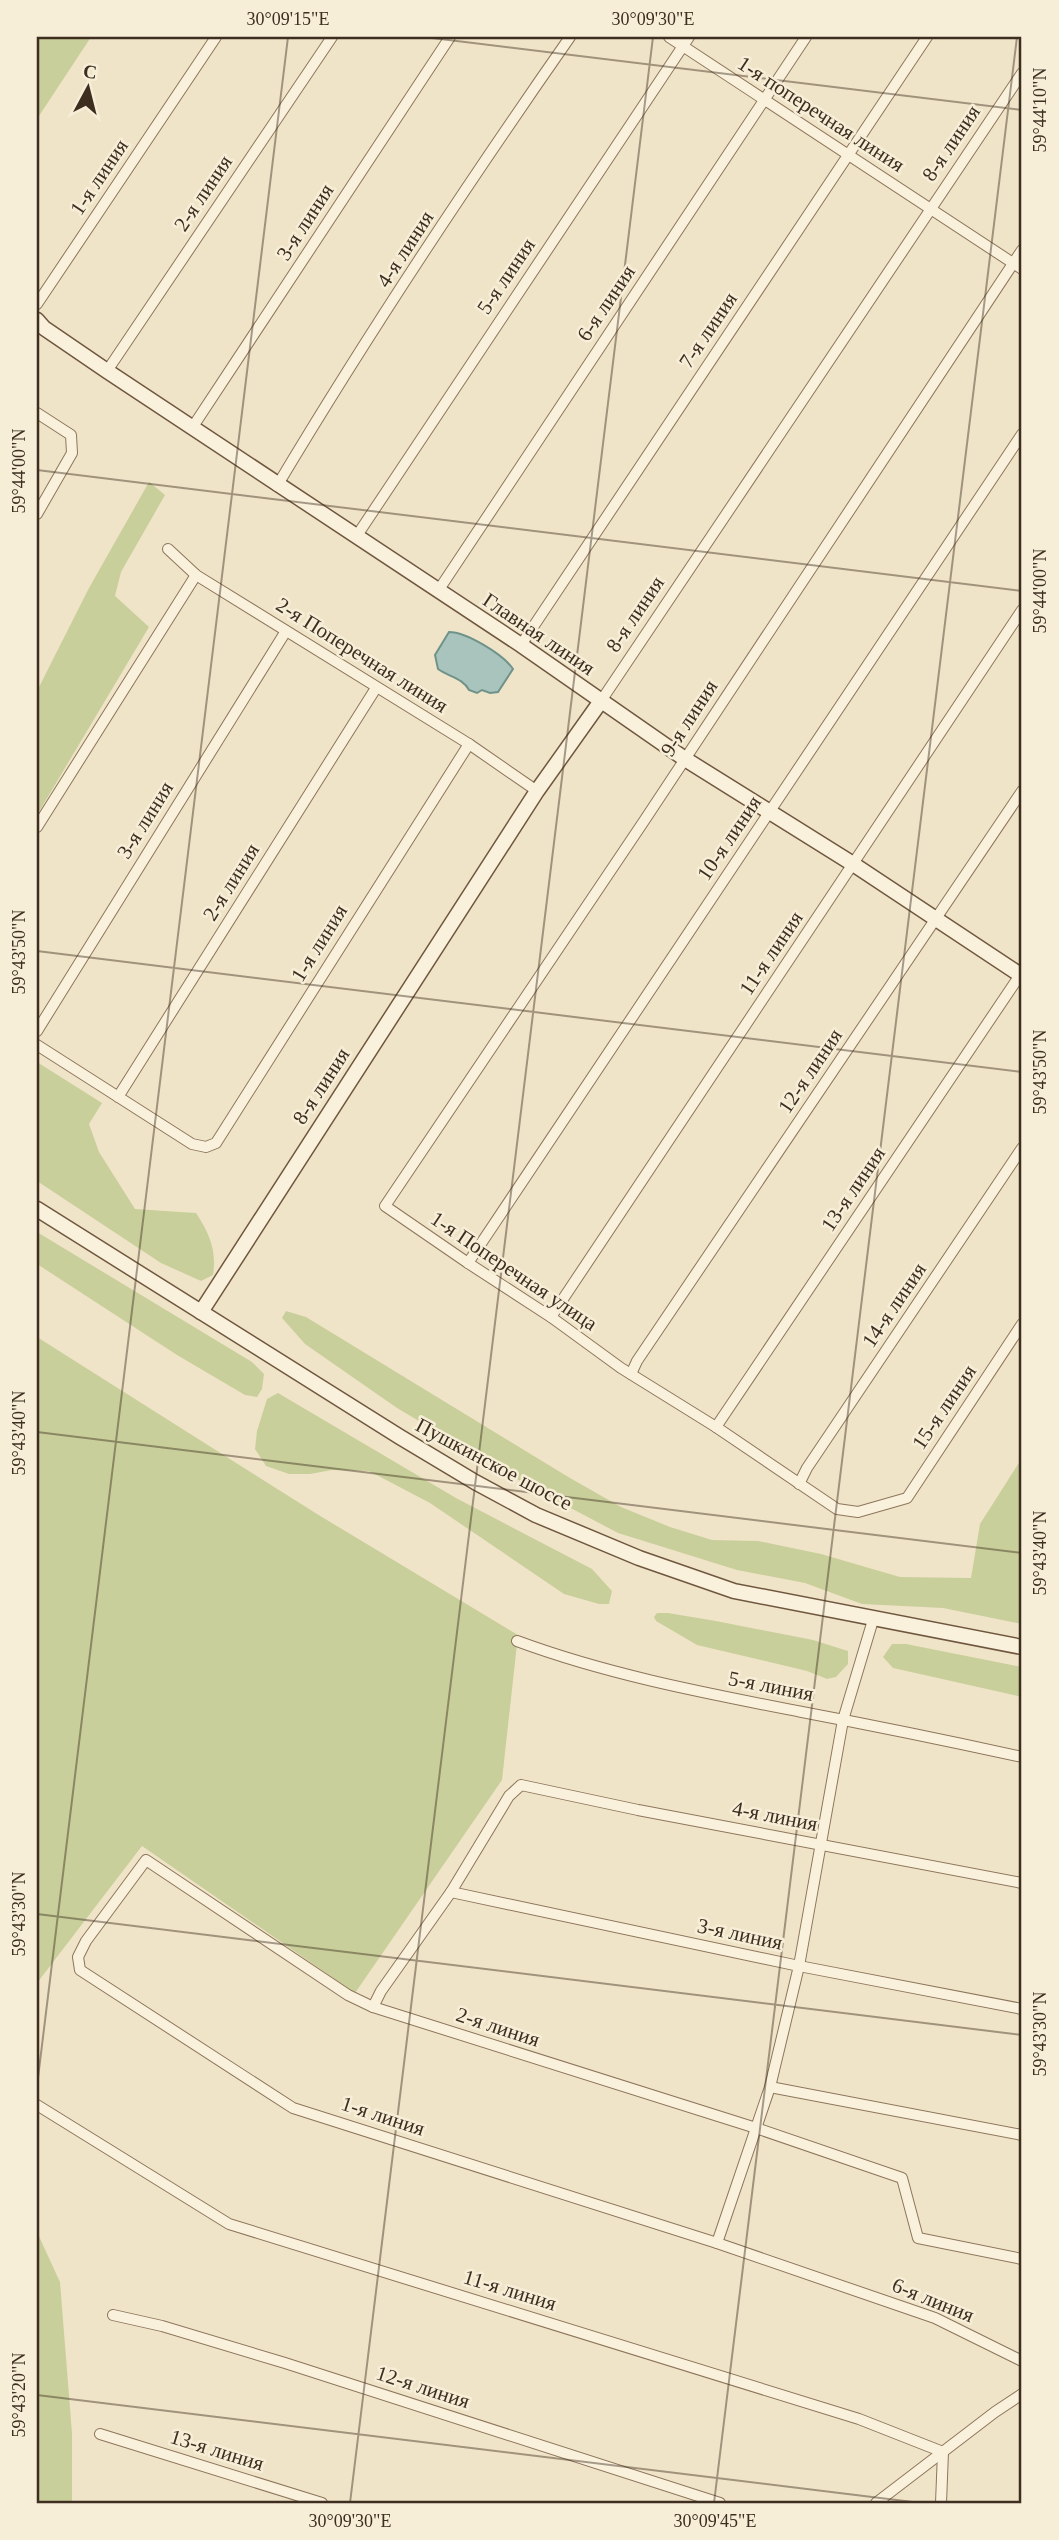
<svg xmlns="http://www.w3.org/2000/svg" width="1059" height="2540" font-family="Georgia,serif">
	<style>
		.green { fill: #c9cf9b }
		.water { fill: #a9c4bc; stroke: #6f938a; stroke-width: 2 }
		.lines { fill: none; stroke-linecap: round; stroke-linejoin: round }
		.street-casing { stroke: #8d765c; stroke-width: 12 }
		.secondary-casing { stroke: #6f573f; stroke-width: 17 }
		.street { stroke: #faf1dc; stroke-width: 10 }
		.secondary { stroke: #faf1dc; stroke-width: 14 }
		.ticks { fill: none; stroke: #3d2e20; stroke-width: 2; stroke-opacity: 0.45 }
		.labels { text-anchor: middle; stroke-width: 5; stroke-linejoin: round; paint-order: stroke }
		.street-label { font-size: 21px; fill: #3d2e20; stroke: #f7eed8 }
		.neatline { fill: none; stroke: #3d2e20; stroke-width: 2.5 }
		.ticks-label { font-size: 18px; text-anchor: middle; fill: #3d2e20 }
	</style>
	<rect width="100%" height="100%" fill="#f0e4c8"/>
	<!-- green -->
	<g class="green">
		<polygon points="37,37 91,37 37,119"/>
		<polygon points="149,482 165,495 121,572 115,596 149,627 37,815 37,691 89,588"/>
		<path d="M 37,1062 L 102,1103 L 89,1124 L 99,1152 L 135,1209 L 196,1213 C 209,1233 217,1250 213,1275 L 201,1281 L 161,1263 L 37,1181 Z"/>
		<polygon points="37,1232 252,1362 264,1374 262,1389 257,1397 245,1395 177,1355 37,1264"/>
		<polygon points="286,1311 306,1317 570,1478 621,1507 670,1527 712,1540 758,1541 821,1554 900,1577 971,1578 980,1524 1022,1458 1022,1624 943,1608 862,1604 805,1583 737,1570 618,1533 527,1485 397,1408 305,1344 282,1318"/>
		<polygon points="37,1337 317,1514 518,1635 502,1780 355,1993 142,1846 37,1983"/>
		<polygon points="278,1393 456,1498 592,1569 612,1591 609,1604 599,1604 564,1594 430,1503 369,1471 332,1470 310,1474 289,1474 266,1466 255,1449 257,1431 267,1399"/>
		<polygon points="657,1613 668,1613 716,1621 813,1640 848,1651 848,1664 836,1677 827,1679 807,1671 697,1645 656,1621 654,1617"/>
		<polygon points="892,1644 906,1644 1022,1667 1022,1697 893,1668 883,1657"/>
		<polygon points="37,2232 60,2282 72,2433 72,2503 37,2503"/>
	</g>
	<!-- water -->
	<path class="water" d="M 449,632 C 466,632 503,654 513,669 L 498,692 L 490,693 L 482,690 L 477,693 L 469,690 C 463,678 449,677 438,669 L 435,655 Z"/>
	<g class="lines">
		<defs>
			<g id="street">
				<polyline points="669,37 1022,269"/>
				<polyline points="1022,250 644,821 385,1206 468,1263 551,1317 621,1368 716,1427 837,1509 858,1512 907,1498 1022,1324"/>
				<polyline points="37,304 216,37"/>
				<polyline points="107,371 332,37"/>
				<polyline points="37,413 71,435 72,453 37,514"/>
				<polyline points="192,428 450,37"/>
				<path d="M 277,486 C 369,332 468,183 570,37"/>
				<polyline points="356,537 689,37"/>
				<polyline points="168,549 196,575 469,744 537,791"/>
				<polyline points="438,591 806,37"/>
				<polyline points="521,645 927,37"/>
				<polyline points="601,701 1022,73"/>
				<polyline points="37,827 196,575"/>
				<polyline points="37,1031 286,631"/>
				<polyline points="37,1045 192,1144 206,1147 216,1143 469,744"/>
				<polyline points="118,1097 376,688"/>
				<polyline points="468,1263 1022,434"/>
				<polyline points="551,1317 1022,610"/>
				<polyline points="631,1374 637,1361 1022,791"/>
				<polyline points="716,1427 1022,972"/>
				<polyline points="799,1484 807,1468 1022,1148"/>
				<path d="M 517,1641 C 609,1675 705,1693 802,1712 C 876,1726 949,1741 1022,1757"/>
				<polyline points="451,1892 799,1966 1022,2009"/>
				<polyline points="373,2007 381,1991 451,1892 509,1796 521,1785 638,1810 1022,1883"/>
				<polyline points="770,2087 1022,2135"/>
				<polyline points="37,2105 229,2224 859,2419 943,2452 941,2503"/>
				<polyline points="717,2243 770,2087 799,1966 843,1720 873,1620"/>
				<polyline points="1022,2259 918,2238 902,2178 756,2128 373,2007 348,1995 146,1860 86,1941 78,1957 80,1970 293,2108 717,2243 935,2318 1022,2361"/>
				<polyline points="113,2315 162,2326 285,2363 720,2503"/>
				<polyline points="100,2434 322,2503"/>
				<polyline points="876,2503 995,2412 1022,2394"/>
			</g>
			<g id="secondary">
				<polyline points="37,320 44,328 107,371 521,645 685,759 853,864 1022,976"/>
				<polyline points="37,1209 400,1437 475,1482 536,1515 639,1558 734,1591 1022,1647"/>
				<polyline points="201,1312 537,791 601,701"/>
			</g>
		</defs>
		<!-- street casing -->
		<use href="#street" class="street-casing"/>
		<!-- secondary casing -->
		<use href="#secondary" class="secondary-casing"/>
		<!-- street -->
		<use href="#street" class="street"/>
		<!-- secondary -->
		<use href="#secondary" class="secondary"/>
	</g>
	<!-- ticks -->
	<path class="ticks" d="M 424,37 L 1022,110M 37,470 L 1022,591M 37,951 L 1022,1072M 37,1432 L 1022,1553M 37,1914 L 1022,2035M 37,2086 L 288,37M 37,2395 L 921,2503M 350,2503 L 653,37M 714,2503 L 1017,37"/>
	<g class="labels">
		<!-- street labels -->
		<g class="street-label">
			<text transform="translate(821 114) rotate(33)" y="7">1-я поперечная линия</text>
			<text transform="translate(951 143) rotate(-56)" y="7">8-я линия</text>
			<text transform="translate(99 177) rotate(-56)" y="7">1-я линия</text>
			<text transform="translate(203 193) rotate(-56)" y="7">2-я линия</text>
			<text transform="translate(305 222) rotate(-57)" y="7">3-я линия</text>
			<text transform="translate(405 249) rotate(-57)" y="7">4-я линия</text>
			<text transform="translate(506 276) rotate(-56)" y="7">5-я линия</text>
			<text transform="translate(606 303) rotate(-56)" y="7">6-я линия</text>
			<text transform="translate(708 330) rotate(-56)" y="7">7-я линия</text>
			<text transform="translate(635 614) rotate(-56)" y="7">8-я линия</text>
			<text transform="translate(539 634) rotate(34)" y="7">Главная линия</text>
			<text transform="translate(362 655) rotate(32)" y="7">2-я Поперечная линия</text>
			<text transform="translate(689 718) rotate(-57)" y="7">9-я линия</text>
			<text transform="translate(145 820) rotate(-58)" y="7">3-я линия</text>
			<text transform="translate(729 838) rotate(-56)" y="7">10-я линия</text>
			<text transform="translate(231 882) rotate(-58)" y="7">2-я линия</text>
			<text transform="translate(319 943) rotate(-58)" y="7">1-я линия</text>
			<text transform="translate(771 953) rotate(-56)" y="7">11-я линия</text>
			<text transform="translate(810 1071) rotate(-56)" y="7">12-я линия</text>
			<text transform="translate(321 1086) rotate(-57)" y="7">8-я линия</text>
			<text transform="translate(853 1189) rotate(-56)" y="7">13-я линия</text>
			<text transform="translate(514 1271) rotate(34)" y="7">1-я Поперечная улица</text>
			<text transform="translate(894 1305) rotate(-56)" y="7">14-я линия</text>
			<text transform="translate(944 1407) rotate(-56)" y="7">15-я линия</text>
			<text transform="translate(494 1464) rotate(28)" y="7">Пушкинское шоссе</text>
			<text transform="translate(771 1686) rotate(11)" y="7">5-я линия</text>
			<text transform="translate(775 1816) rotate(11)" y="7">4-я линия</text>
			<text transform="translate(740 1934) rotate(12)" y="7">3-я линия</text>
			<text transform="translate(498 2027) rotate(18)" y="7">2-я линия</text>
			<text transform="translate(383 2116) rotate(18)" y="7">1-я линия</text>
			<text transform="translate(510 2290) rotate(17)" y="7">11-я линия</text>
			<text transform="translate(933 2300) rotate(22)" y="7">6-я линия</text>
			<text transform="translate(423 2387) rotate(18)" y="7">12-я линия</text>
			<text transform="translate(217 2450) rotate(17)" y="7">13-я линия</text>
		</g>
	</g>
	<!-- border -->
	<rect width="1059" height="2540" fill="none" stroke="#f7eed8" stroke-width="77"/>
	<!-- north arrow -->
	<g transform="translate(88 88) rotate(7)" stroke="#f7eed8" stroke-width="5" paint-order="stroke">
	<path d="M0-5L12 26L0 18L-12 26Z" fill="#3d2e20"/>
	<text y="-10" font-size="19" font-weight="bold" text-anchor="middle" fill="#3d2e20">С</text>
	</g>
	<rect x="38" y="38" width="982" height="2464" class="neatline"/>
	<g class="ticks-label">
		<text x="288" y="25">30°09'15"E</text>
		<text x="653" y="25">30°09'30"E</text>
		<text transform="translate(1040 110) rotate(-90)" y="6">59°44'10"N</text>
		<text transform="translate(19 471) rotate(-90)" y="6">59°44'00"N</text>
		<text transform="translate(1040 591) rotate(-90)" y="6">59°44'00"N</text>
		<text transform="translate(19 952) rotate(-90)" y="6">59°43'50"N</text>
		<text transform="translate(1040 1072) rotate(-90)" y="6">59°43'50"N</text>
		<text transform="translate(19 1433) rotate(-90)" y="6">59°43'40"N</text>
		<text transform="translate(1040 1553) rotate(-90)" y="6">59°43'40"N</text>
		<text transform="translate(19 1914) rotate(-90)" y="6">59°43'30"N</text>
		<text transform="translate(1040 2034) rotate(-90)" y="6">59°43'30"N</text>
		<text transform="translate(19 2395) rotate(-90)" y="6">59°43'20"N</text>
		<text x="350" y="2527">30°09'30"E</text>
		<text x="715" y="2527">30°09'45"E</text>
	</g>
</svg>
